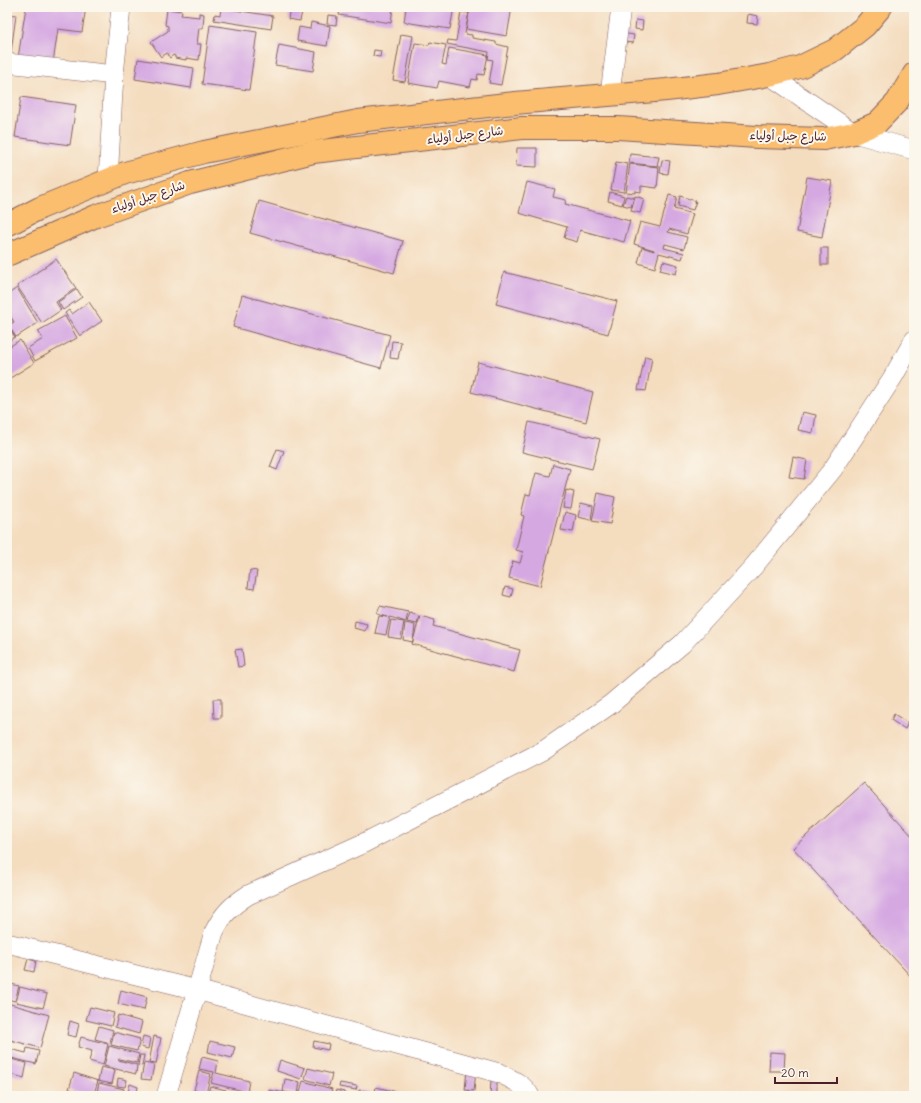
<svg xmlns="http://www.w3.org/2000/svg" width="921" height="1103" font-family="Delius,'Playpen Sans Arabic',sans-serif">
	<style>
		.building { fill: #d5a8e2 }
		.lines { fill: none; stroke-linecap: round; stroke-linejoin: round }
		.minor-casing { stroke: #86615e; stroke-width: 20 }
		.primary-casing { stroke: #86615e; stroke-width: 24 }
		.minor { stroke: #fff; stroke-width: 19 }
		.primary { stroke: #fabe6e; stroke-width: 22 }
		.labels { text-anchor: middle; stroke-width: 4; stroke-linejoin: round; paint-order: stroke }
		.street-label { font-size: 12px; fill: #4a1f2b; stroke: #fbf7ec }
	</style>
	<rect width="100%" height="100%" fill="#fbf7ec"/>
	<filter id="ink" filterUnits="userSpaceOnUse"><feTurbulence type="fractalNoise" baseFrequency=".025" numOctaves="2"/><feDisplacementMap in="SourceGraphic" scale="8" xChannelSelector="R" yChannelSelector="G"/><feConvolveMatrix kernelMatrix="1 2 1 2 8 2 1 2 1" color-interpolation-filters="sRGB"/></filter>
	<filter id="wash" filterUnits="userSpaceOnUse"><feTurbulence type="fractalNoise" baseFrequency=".012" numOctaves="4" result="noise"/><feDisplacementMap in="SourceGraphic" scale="16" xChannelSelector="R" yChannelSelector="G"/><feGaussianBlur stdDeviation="0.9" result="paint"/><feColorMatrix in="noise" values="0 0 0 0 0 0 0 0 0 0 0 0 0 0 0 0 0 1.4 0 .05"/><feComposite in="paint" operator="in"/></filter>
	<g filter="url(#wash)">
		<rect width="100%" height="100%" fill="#f4dcbe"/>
		<g id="blocks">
			<!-- building -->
			<g class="building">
				<polygon points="26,7 86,7 82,32 58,29 53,63 18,58"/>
				<polygon points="290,7 303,7 300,21 288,19"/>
				<polygon points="341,7 393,7 391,23 339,15"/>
				<polygon points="406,7 454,7 450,29 404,22"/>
				<polygon points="470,7 512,7 507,36 466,29"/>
				<polygon points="221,8 273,16 271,29 214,20 215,14 220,15"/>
				<polygon points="167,9 182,11 181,15 199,17 199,13 204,14 203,28 199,28 197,44 201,44 199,60 186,58 186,60 175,58 175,56 173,55 170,58 167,54 167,53 161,57 151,42 168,31 168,26 165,25"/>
				<polygon points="461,12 469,13 465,34 472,35 472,38 496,42 496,44 508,47 501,85 489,83 493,60 488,59 489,52 447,44 448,40 456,41"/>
				<polygon points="7,14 16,15 11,52 7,52"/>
				<polygon points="748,14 758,16 757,24 747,23"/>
				<polygon points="328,15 337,16 336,25 327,24"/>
				<polygon points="636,20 643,21 642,30 635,29"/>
				<polygon points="311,22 330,26 327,46 297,41 299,27 310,29"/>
				<polygon points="210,25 257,32 249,90 202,84"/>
				<polygon points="621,33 634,35 633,43 619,41"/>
				<polygon points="401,34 413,36 405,82 393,80"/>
				<polygon points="430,42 446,45 442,64 446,65 449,48 488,55 484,75 478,74 477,80 472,79 470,87 439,81 437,88 408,83 415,43 429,45"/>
				<polygon points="279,45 316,52 313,71 275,65"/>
				<polygon points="374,50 381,51 380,57 373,56"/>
				<polygon points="138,59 194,68 191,88 135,79"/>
				<polygon points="21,97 76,105 70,145 15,137"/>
				<polygon points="517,148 537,148 537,167 516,166"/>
				<polygon points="630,154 659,157 657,166 629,163"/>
				<polygon points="662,160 670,161 668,174 660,173"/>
				<polygon points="616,162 628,164 624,192 611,190"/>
				<polygon points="630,164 659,167 657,188 641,186 641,192 635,191 635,193 626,192"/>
				<polygon points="807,177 832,181 822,237 797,232"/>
				<polygon points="527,182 555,189 553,197 566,200 565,204 630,221 624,242 580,230 577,242 564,238 567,227 519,213"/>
				<polygon points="610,192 624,196 622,205 608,201"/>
				<polygon points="669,195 677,197 674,209 693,214 687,234 669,229 668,232 687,237 684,249 665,244 664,248 684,253 682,259 659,253 655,268 638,263 642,247 654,251 654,250 634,244 640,222 660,227"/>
				<polygon points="626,196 634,198 631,207 623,205"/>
				<polygon points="635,196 644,199 640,213 631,211"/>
				<polygon points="680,196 696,201 693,210 678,206"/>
				<polygon points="259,201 403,241 394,273 250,233"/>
				<rect x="821" y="248" width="7" height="17"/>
				<polygon points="56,259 76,288 56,302 61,310 42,323 17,286"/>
				<polygon points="663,261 678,265 676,274 660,270"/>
				<polygon points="504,272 617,301 608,334 496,304"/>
				<polygon points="17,288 38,323 16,337 8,325 14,322 7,311 7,295"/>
				<polygon points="77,289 82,297 63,310 58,302"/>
				<polygon points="242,295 390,335 381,368 233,327"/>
				<polygon points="89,302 102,321 80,336 65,313 69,310 72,314"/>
				<polygon points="7,314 12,321 7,324 15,337 7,342"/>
				<polygon points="65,316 77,338 35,361 28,348 43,339 38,331"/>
				<polygon points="20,340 34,363 7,380 7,348"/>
				<polygon points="392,341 401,342 398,359 390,358"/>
				<polygon points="645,356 652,358 646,391 638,390"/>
				<polygon points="478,362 593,392 586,422 471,392"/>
				<polygon points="802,412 816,415 813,433 798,430"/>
				<polygon points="529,422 600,439 592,469 522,452"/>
				<polygon points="277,449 284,451 277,470 270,467"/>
				<polygon points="793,457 807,460 804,479 789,477"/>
				<polygon points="553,464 570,469 540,586 509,578 513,561 520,563 523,552 516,550 524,516 521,515 526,494 530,495 536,473 550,476"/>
				<polygon points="566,490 574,492 571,509 563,508"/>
				<polygon points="598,493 615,497 610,524 592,521"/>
				<polygon points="581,503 593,506 591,520 578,517"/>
				<polygon points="565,512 576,515 573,532 561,530"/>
				<polygon points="250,570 257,571 254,589 248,588"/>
				<polygon points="505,587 513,589 511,597 503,595"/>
				<polygon points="380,606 408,612 406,622 390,617 386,635 375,633 379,616 388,617 377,614"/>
				<polygon points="410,613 419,616 417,624 407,622"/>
				<polygon points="420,616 435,620 433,626 520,650 514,672 412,644"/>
				<polygon points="391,620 404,622 401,639 388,637"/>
				<polygon points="355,621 367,624 365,631 354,628"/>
				<polygon points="405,623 415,625 413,642 403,640"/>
				<polygon points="242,649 244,666 238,667 235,650"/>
				<polygon points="213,699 221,699 221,718 214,718"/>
				<polygon points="894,714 908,723 905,729 891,720"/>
				<polygon points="864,783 914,838 914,980 793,848"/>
				<polygon points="28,959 36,961 34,972 25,970"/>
				<polygon points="7,983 19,986 15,1001 7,999"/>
				<polygon points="20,987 47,994 43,1008 16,1002"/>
				<polygon points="121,990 147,997 144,1010 118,1004"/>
				<polygon points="7,1003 49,1015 40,1048 7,1039"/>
				<polygon points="90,1007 114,1013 111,1026 86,1020"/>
				<polygon points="118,1015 142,1022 139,1034 115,1027"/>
				<polygon points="70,1021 79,1024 76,1037 67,1035"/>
				<polygon points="99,1026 113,1030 110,1043 95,1039"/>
				<polygon points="114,1032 140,1039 137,1051 111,1045"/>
				<polygon points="143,1036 150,1038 148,1049 141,1047"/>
				<polygon points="154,1036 161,1038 156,1064 149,1063"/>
				<polygon points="81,1037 108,1044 103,1065 89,1061 92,1051 78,1047"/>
				<polygon points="210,1041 235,1047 232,1058 208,1052"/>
				<polygon points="314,1041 329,1044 328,1050 313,1047"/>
				<polygon points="109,1046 139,1054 137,1063 119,1059 118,1060 137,1065 136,1074 104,1066"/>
				<polygon points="27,1048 39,1051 36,1064 7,1057 10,1049 26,1053"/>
				<polygon points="770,1052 785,1053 784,1071 769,1071"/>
				<polygon points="140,1055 144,1055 142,1066 138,1065"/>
				<polygon points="202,1057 218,1061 216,1073 249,1081 247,1092 211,1083 214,1072 199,1069"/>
				<polygon points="7,1058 27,1063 24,1078 7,1073"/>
				<polygon points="280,1060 305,1068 301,1079 277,1071"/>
				<polygon points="144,1063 154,1065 151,1080 141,1079"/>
				<polygon points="101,1067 115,1070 112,1084 98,1081"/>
				<polygon points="308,1068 332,1074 329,1086 305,1079"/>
				<polygon points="467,1069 476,1070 474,1091 465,1090"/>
				<polygon points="199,1071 211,1074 206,1093 194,1090"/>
				<polygon points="74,1073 98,1081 93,1096 69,1089"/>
				<polygon points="118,1078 127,1080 125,1087 117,1086"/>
				<polygon points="285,1079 300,1082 298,1094 283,1092"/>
				<polygon points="491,1080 497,1080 497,1096 490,1096"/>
				<polygon points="303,1081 332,1089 330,1096 319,1094 318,1096 299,1095"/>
				<polygon points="99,1083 124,1089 122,1096 96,1096"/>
				<polygon points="340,1083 357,1086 356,1090 339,1087"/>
				<polygon points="130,1084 138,1087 136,1096 127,1096"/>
				<polygon points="210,1086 226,1090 224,1096 207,1096"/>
				<polygon points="376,1087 401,1093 400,1096 374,1096"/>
				<polygon points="269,1090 285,1093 284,1096 268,1096"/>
				<polygon points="336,1090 344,1092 344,1096 334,1096"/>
				<polygon points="359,1090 371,1092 371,1096 361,1096 362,1095 358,1094"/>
				<polygon points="194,1093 205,1095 205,1096 193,1096"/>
				<polygon points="403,1093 414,1095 414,1096 403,1096"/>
			</g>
		</g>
	</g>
	<g filter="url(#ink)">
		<use href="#blocks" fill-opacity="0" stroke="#86615e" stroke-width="1"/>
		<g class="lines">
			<defs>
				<g id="minor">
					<polyline points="7,63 114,75"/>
					<polyline points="769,75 854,133 914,150"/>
					<polyline points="610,94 621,7"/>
					<polyline points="108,180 114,75 121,7"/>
					<path d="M 7,943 L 197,990 L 499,1073 C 511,1079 524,1084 530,1096"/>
					<path d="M 166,1096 L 214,932 C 223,914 231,906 248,895 L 364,843 L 543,751 L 611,704 L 682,644 L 754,566 L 833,469 L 893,377 L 914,340"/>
				</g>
				<g id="primary">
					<polyline points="7,225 40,208 125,173 204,152 358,121 515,103 666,90 718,84 769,75 800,67 835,50 865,26 881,7"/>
					<polyline points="7,255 96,216 190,183 313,152 522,128 618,128 757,137 824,139 854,133 877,123 897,102 914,74"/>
				</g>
			</defs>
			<!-- minor casing -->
			<use href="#minor" class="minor-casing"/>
			<!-- primary casing -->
			<use href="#primary" class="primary-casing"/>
			<!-- minor -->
			<use href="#minor" class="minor"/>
			<!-- primary -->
			<use href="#primary" class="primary"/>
		</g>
	</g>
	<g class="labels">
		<!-- street labels -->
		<g class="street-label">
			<text transform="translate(465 135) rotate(-7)" y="4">شارع جبل أولياء</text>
			<text transform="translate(788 136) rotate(1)" y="4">شارع جبل أولياء</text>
			<text transform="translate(148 197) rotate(-19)" y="4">شارع جبل أولياء</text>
		</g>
	</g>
	<!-- margin -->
	<rect width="921" height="1103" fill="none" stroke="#fbf7ec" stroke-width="24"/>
	<!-- scale -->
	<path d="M775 1077v6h62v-6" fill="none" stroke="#4a1f2b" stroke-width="2"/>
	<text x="781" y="1077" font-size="12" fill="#4a1f2b" stroke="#fbf7ec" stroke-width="3" paint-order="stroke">20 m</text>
</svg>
